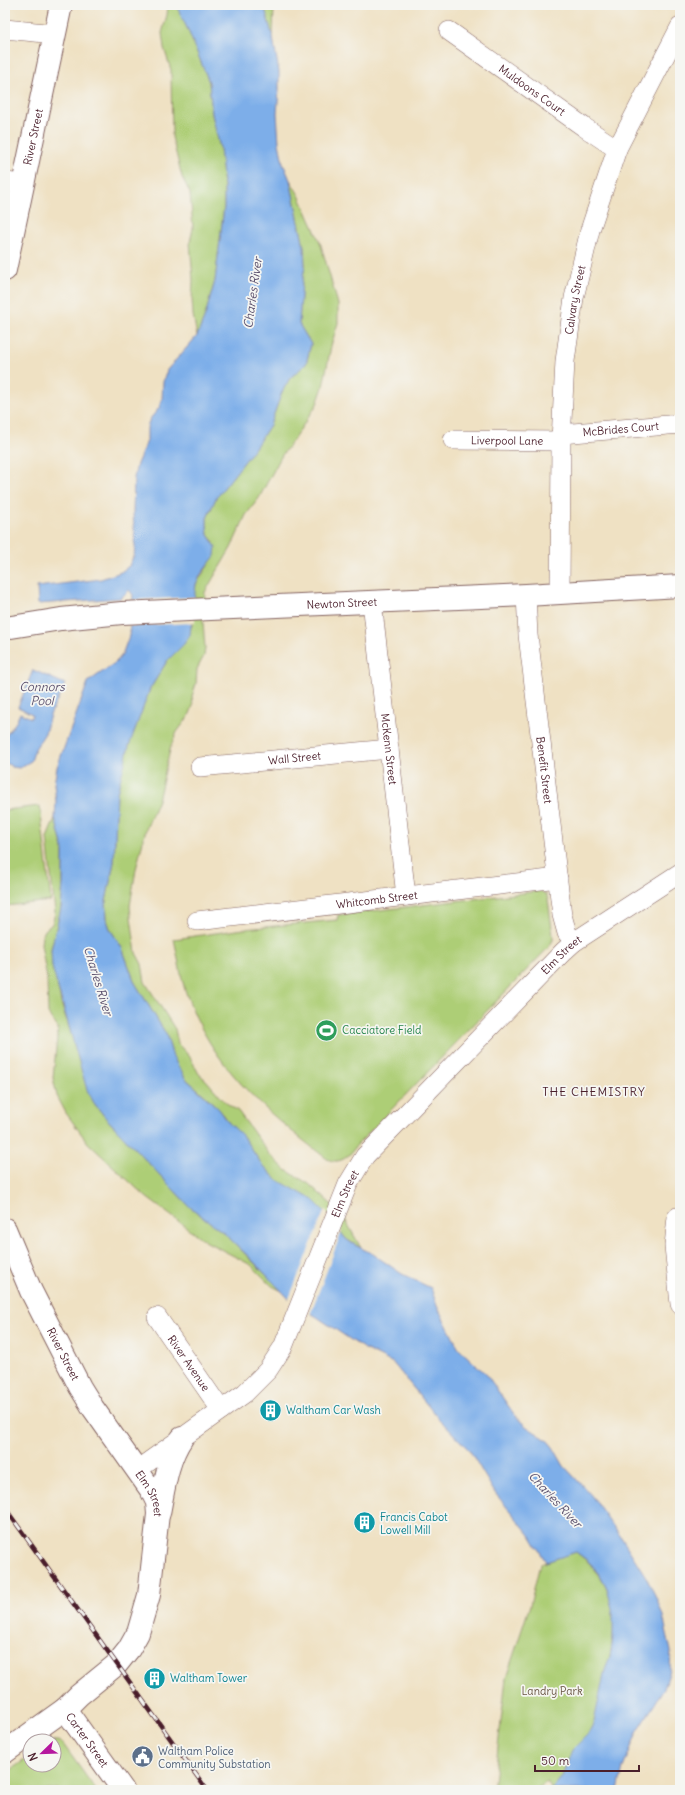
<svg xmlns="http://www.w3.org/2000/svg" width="685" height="1795" font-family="Delius,sans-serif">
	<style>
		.green { fill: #adce76; stroke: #7c7650 }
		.water { fill: #7daee9; stroke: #64668a }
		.pier { fill: #efe1c3 }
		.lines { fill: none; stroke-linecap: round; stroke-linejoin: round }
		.minor-casing { stroke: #846360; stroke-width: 20 }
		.major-casing { stroke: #846360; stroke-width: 24 }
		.minor { stroke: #fff; stroke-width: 19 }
		.major { stroke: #fff; stroke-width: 22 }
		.rail-casing { stroke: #4a1f2b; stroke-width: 4.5 }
		.rail { stroke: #f6f6f2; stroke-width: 3; stroke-dasharray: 9; stroke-linecap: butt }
		.labels { text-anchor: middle; stroke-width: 3.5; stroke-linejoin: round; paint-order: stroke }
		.street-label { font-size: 11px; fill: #4a1f2b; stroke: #f6f6f2 }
		.leisure-label { font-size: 11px; fill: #27864d; stroke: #f6f6f2; text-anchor: start }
		.culture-label { font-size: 11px; fill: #0d838f; stroke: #f6f6f2; text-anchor: start }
		.park-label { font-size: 11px; fill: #685442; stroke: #f6f6f2 }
		.service-label { font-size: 11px; fill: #4e5e75; stroke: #f6f6f2; text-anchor: start }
		.water-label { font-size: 12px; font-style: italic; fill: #5c516e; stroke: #f6f6f2 }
		.neighbourhood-label { font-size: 12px; letter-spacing: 1px; fill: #4a1f2b; stroke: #f6f6f2 }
	</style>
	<rect width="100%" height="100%" fill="#f6f6f2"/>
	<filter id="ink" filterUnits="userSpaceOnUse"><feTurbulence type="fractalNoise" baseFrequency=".025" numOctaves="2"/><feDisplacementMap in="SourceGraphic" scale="8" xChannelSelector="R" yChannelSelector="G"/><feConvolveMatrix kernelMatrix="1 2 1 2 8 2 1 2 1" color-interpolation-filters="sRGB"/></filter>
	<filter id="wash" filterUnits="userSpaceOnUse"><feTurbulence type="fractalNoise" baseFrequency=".012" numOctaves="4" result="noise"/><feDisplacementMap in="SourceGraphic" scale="16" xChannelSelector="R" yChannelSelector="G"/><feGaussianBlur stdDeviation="0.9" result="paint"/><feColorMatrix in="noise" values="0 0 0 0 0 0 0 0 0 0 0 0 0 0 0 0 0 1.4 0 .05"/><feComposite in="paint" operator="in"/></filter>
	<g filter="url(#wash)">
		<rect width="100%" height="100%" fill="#efe1c3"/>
		<!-- green -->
		<g class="green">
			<polygon points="168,5 176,5 188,30 209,82 212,114 220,148 224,186 224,207 215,281 205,316 197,336 193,315 192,299 193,280 190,242 193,228 190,193 182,177 172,137 171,70 164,48 162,33 167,15"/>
			<polygon points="264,5 274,5 273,38"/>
			<polygon points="290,180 299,195 320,242 338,304 338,323 331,346 323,387 317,404 294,439 282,455 259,498 246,515 231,548 205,592 203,621 205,648 204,656 197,669 196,684 192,696 193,706 189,716 177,732 171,746 158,800 146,829 136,869 130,906 131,917 136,953 142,964 145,982 175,1029 178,1044 190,1057 199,1074 206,1080 225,1102 238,1111 270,1155 286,1170 309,1184 342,1214 361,1248 346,1239 330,1219 276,1179 261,1163 245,1140 229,1123 224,1115 209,1099 185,1078 173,1057 166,1034 135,983 122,948 110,929 107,920 106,901 114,862 117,793 128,746 150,689 167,661 184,644 193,623 193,597 196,584 209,564 214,542 208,535 207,526 207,518 216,498 252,452 270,425 282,392 290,378 306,364 311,344 299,324 302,282 305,266 304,247"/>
			<polygon points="40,806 51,901 6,906 5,810"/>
			<polygon points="55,818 63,848 63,884 61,908 51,950 61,1003 94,1103 105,1117 190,1207 224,1233 282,1291 272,1286 251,1265 205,1241 146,1197 88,1143 66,1113 57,1096 53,1078 58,1028 48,1014 47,979 41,944 42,937 45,930 52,924 55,913 47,838"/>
			<path d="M 540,891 L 546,894 L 548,899 L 553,936 L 553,940 L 549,947 L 356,1146 C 349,1157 340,1165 327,1159 C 265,1111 211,1067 185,990 C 180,974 178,956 174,939 L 244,929 L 337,920 L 338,915 Z"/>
			<path d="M 576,1552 C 613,1579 619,1612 610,1655 C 609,1662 606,1669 604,1676 C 601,1693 599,1713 591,1729 C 585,1741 574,1750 567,1761 C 565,1765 565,1769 564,1773 C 561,1780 556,1785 551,1790 L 550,1785 L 546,1782 L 534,1790 L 493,1790 L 506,1678 L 530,1605 L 540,1564 Z"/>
			<polygon points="52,1741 58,1741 63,1744 96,1790 5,1790 5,1774 30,1756 30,1765 54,1765 54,1741"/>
		</g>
		<!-- water -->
		<g class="water">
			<polygon points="176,5 264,5 273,38 279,72 279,90 277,113 279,143 283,163 290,180 294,199 304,247 305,266 302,282 299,324 311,344 306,364 290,378 282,392 270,425 252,452 216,498 207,518 207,526 208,535 216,547 215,556 201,574 196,584 190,635 184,644 167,661 150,689 129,746 117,793 114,862 106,901 107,920 110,929 122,948 135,983 166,1034 173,1057 185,1078 219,1109 229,1123 241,1134 261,1163 276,1179 313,1200 323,1210 346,1239 353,1244 373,1254 402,1274 431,1288 437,1306 459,1349 487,1375 516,1417 527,1427 547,1440 553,1447 564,1466 591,1495 621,1537 646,1577 656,1597 663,1616 671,1651 670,1670 664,1689 637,1732 623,1768 618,1790 551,1790 562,1777 572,1750 588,1734 594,1722 605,1670 610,1657 613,1639 613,1613 607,1588 599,1573 588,1561 576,1552 546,1562 530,1535 495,1493 470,1451 438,1418 393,1363 363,1348 317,1317 293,1303 253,1261 224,1233 190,1207 105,1117 94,1103 87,1090 52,967 51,950 61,908 63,884 63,848 55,818 56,802 54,784 57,767 88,682 116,662 122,655 129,636 133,595 129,590 121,598 38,604 37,587 101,579 121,572 129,566 134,555 135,547 133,513 134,478 137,464 147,441 147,428 150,419 159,408 162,399 163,382 167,370 197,336 205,316 215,281 224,207 224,186 220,148 212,114 209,82 188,30"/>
			<polygon points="33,670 65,684 50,715 45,733 35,749 31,761 19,768 12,767 5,762 5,737 16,722 20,713 31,718 32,714 18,707"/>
		</g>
		<!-- pier -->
		<g class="pier">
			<polygon points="195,597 195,623 128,626 130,600"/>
			<polygon points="325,1209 342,1231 310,1315 301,1311 288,1301"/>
		</g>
	</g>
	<g filter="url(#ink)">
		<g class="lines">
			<defs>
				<g id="minor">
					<polyline points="5,29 55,34"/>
					<path id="s1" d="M 449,31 L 584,127 L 617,149"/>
					<polyline points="5,182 23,184"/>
					<path id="s2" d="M 561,434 L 680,424"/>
					<path id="s3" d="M 453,440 L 561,441"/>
					<path id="s4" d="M 560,593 L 561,441 L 565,361 L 574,298 L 590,230 L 617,149 L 680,27"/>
					<path id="s5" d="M 526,595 L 528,635 L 562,915 L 567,933 L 574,942"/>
					<path id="s6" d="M 372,602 L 406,896"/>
					<path id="s7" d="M 200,767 L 389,749"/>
					<path id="s8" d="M 197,921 L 558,878"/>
					<polyline points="677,1217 674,1246 680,1304"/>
					<path id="s9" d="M 157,1317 L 221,1410"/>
					<path id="s10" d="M 137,1470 L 245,1393 L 268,1370 L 283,1347 L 348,1184 L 365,1156 L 563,952 L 574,942 L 680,873"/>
				</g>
				<g id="major">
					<path id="s11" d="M 5,270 L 61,5"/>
					<path id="s12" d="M 5,628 L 61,619 L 122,613 L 526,595 L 680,586"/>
					<path id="s13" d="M 5,1229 L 31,1291 L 80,1387 L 93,1408 L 151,1490 L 157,1502 L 158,1514 L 149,1595 L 138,1633 L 129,1649 L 117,1664 L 79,1695 L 65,1709 L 5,1752"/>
					<path d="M 159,1513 C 164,1488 167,1460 182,1438"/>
					<path id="s14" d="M 65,1709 L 123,1790"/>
				</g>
			</defs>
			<!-- minor casing -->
			<use href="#minor" class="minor-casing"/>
			<!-- major casing -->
			<use href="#major" class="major-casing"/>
			<!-- minor -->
			<use href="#minor" class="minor"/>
			<!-- major -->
			<use href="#major" class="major"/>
			<defs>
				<polyline id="rail" points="5,1508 207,1790"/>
			</defs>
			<!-- rail casing -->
			<use href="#rail" class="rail-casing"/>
			<!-- rail -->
			<use href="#rail" class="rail"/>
		</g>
	</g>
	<!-- icons -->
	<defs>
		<symbol id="stadium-disc" viewBox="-11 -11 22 22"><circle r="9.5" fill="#2e9e5b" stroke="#f6f6f2"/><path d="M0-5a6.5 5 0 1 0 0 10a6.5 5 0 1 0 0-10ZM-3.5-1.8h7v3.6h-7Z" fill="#fff"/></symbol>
		<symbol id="building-disc" viewBox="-11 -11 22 22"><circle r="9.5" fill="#0f9aa8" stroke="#f6f6f2"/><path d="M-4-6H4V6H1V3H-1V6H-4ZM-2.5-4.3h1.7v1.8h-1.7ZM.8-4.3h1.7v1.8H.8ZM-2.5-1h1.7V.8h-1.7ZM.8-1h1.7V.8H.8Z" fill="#fff"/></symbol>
		<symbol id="civic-disc" viewBox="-11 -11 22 22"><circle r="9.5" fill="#5c6f8a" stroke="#f6f6f2"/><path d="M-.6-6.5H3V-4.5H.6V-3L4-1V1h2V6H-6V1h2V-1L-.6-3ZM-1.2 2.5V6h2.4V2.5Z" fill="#fff"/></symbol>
	</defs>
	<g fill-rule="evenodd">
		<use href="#stadium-disc" x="314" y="1018" width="25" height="25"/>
		<use href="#building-disc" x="258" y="1398" width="25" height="25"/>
		<use href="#building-disc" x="352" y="1510" width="25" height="25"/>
		<use href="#building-disc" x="142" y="1666" width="25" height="25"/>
		<use href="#civic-disc" x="130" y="1744" width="25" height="25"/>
	</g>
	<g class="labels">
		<!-- street labels -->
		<g class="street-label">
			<text dy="4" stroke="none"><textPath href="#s1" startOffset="102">Muldoons Court</textPath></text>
			<text dy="4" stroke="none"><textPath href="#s11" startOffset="136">River Street</textPath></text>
			<text dy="4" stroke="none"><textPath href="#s4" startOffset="294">Calvary Street</textPath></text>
			<text dy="4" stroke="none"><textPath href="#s2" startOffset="60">McBrides Court</textPath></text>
			<text dy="4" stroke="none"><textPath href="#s3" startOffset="54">Liverpool Lane</textPath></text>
			<text dy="4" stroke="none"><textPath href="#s12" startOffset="338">Newton Street</textPath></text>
			<text dy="4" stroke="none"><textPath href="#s6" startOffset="148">McKenn Street</textPath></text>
			<text dy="4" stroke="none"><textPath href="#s7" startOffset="95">Wall Street</textPath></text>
			<text dy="4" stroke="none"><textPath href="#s5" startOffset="176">Benefit Street</textPath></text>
			<text dy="4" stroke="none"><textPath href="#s8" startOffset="181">Whitcomb Street</textPath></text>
			<text dy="4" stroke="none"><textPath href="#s10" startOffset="682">Elm Street</textPath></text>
			<text dy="4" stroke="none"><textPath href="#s10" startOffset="358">Elm Street</textPath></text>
			<text dy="4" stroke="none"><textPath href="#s13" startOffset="138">River Street</textPath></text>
			<text dy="4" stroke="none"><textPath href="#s9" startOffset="56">River Avenue</textPath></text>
			<text dy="4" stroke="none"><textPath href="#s13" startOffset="303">Elm Street</textPath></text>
			<text dy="4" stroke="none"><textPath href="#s14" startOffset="38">Carter Street</textPath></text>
		</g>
		<!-- leisure labels -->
		<g class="leisure-label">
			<text x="342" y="1034">Cacciatore Field</text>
		</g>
		<!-- culture labels -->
		<g class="culture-label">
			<text x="286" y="1414">Waltham Car Wash</text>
			<text x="380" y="1521">Francis Cabot<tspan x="380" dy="13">Lowell Mill</tspan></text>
			<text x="170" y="1682">Waltham Tower</text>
		</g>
		<!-- park labels -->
		<g class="park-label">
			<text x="552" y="1695">Landry Park</text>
		</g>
		<!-- service labels -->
		<g class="service-label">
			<text x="158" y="1755">Waltham Police<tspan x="158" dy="13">Community Substation</tspan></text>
		</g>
		<!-- water labels -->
		<g class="water-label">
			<text transform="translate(253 293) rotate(-82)" y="4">Charles River</text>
			<text x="42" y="691">Connors<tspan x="42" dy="14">Pool</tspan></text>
			<text transform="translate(98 981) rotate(73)" y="4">Charles River</text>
			<text transform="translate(555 1500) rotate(47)" y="4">Charles River</text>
		</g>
		<!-- neighbourhood labels -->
		<g class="neighbourhood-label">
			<text x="594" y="1096">THE CHEMISTRY</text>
		</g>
	</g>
	<!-- margin -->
	<rect width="685" height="1795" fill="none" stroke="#f6f6f2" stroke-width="20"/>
	<!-- north arrow -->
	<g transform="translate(42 1753) rotate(247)"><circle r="19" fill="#f6f6f2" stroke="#b1a0a2"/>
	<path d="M0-3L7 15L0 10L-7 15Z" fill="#b5179e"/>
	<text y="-6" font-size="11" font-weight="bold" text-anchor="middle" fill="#4a1f2b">N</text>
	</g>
	<!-- scale -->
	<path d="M535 1765v6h104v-6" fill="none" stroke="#4a1f2b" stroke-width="2"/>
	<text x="541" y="1765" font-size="12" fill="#4a1f2b" stroke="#f6f6f2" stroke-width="3" paint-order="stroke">50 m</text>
</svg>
